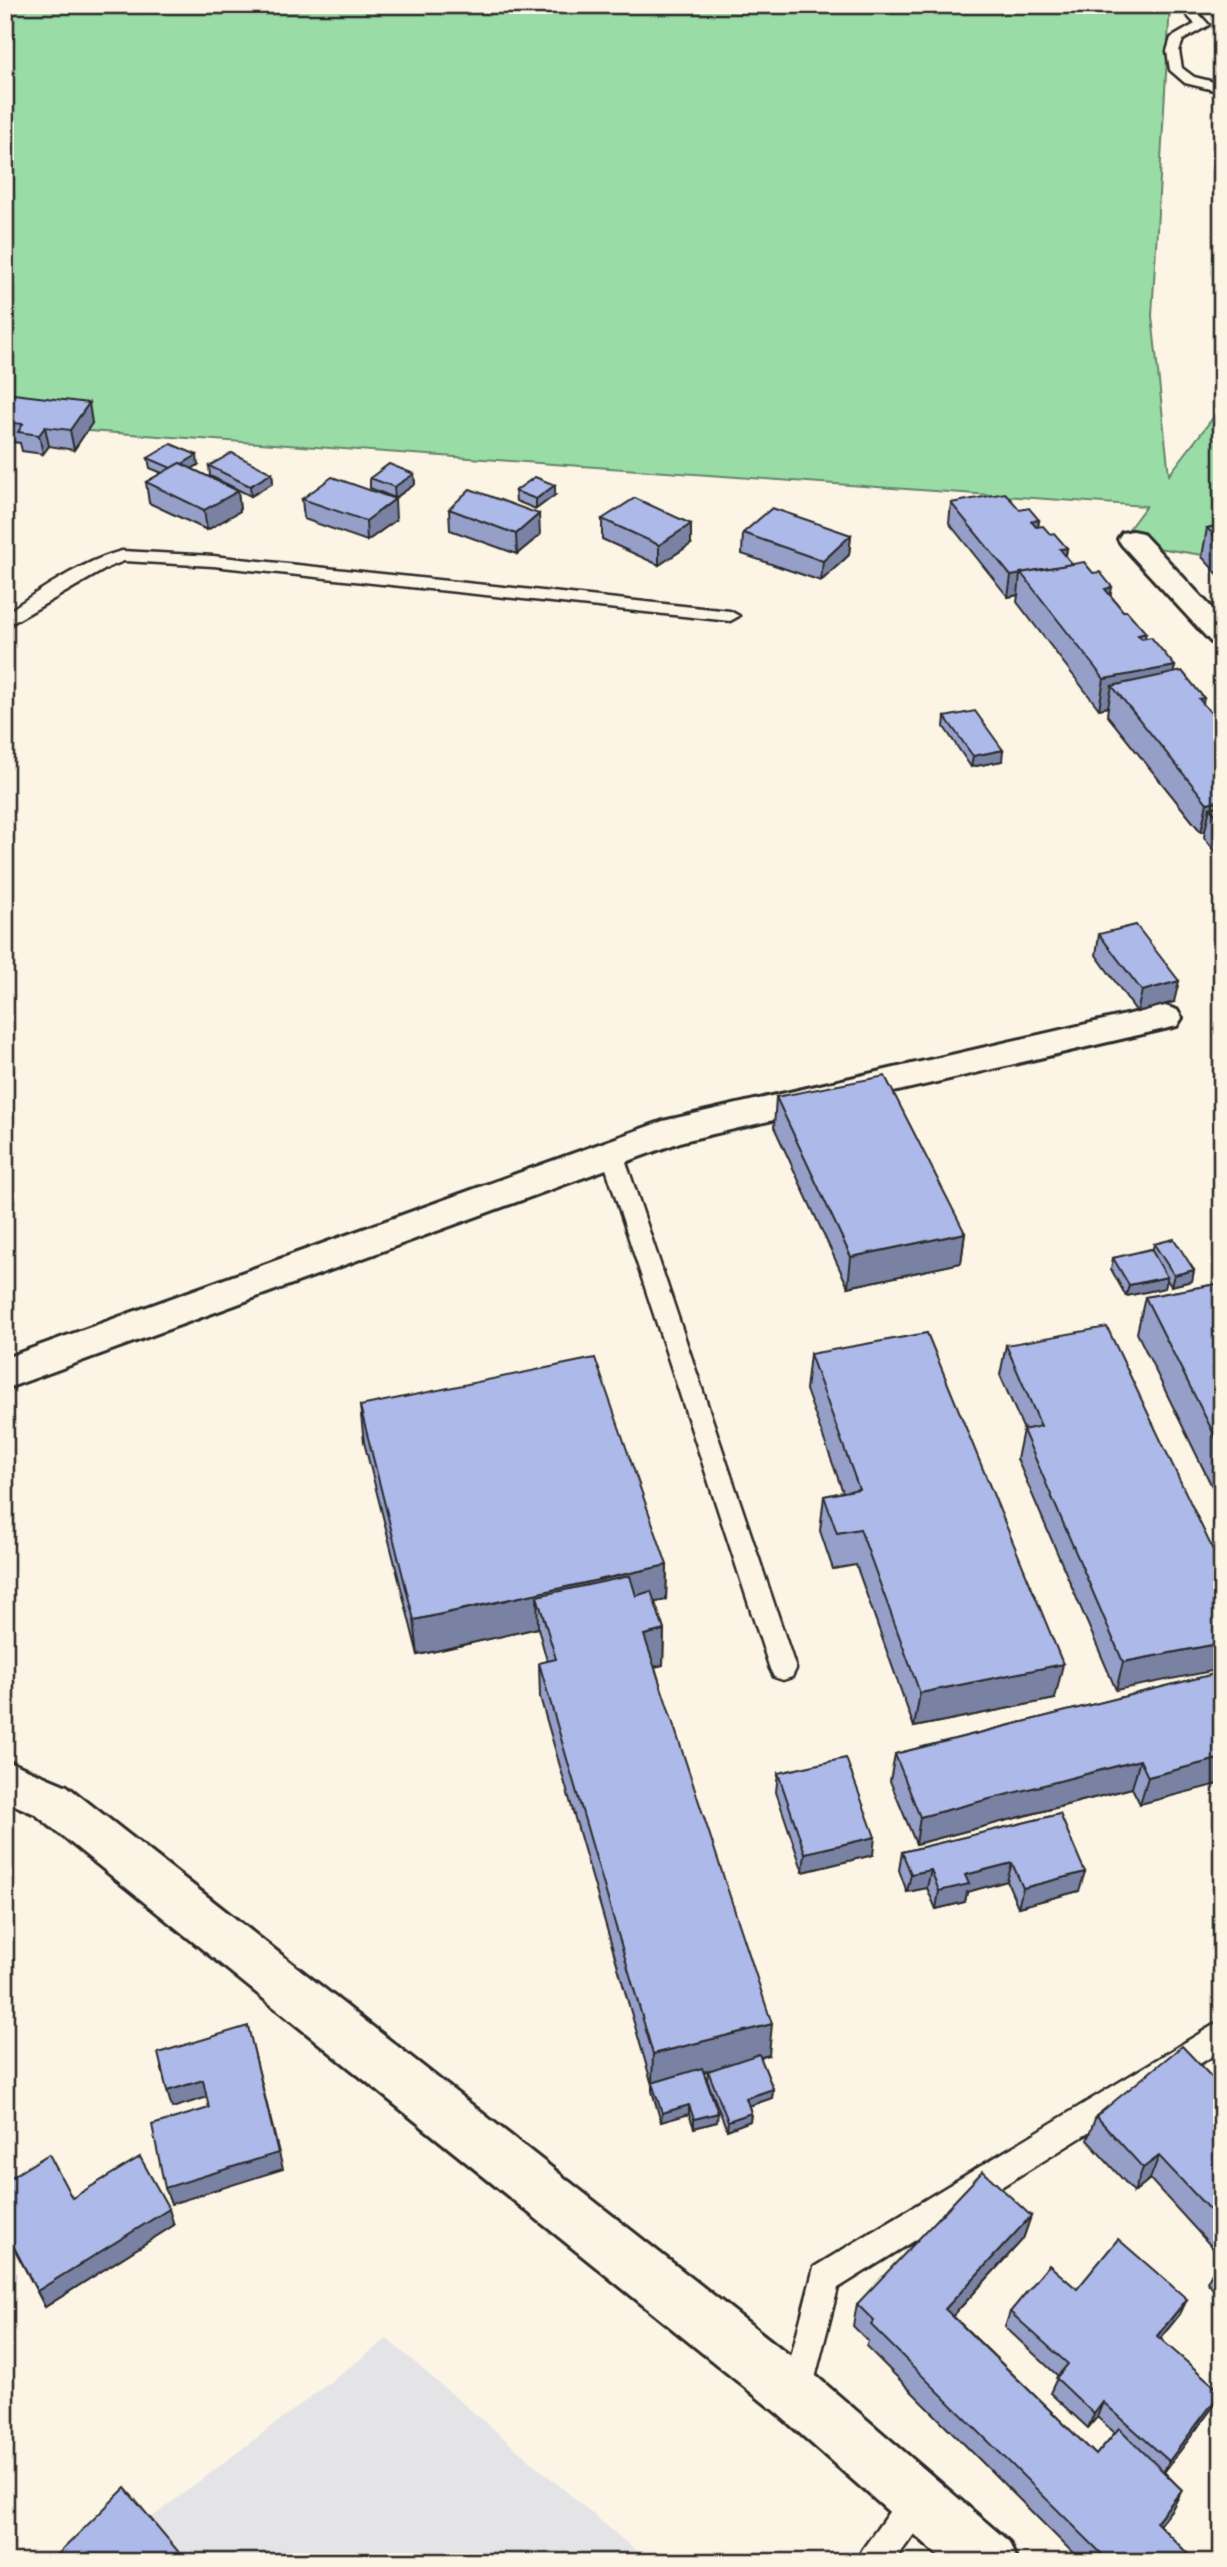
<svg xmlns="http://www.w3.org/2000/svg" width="1227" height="2567" font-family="Itim,sans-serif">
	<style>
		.built { fill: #e4e3e6 }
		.green { fill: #9adca6; stroke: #628468; stroke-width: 2 }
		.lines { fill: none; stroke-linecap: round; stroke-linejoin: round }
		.service-casing { stroke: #2b2b2b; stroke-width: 5 }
		.minor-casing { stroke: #2b2b2b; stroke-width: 6 }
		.service { fill: #fcf5e5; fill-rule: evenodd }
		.minor { fill: #fcf5e5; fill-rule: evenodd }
		.wall { fill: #959fc8; stroke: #2b2b2b; stroke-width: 2 }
		.shaded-wall { fill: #7982a3; stroke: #2b2b2b; stroke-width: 2 }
		.building { fill: #adb9e9; stroke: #2b2b2b; stroke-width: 2 }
	</style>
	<rect width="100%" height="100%" fill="#fcf5e5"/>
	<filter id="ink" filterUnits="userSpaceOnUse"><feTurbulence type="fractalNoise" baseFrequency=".0143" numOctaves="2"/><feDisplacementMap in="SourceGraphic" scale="14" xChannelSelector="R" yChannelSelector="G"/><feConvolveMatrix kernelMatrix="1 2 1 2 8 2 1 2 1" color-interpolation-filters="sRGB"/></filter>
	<g filter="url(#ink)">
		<!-- built -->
		<polygon class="built" points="387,2339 649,2562 93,2562"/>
		<!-- green -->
		<polygon class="green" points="5,5 1170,5 1152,316 1169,475 1222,406 1222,558 1119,542 1146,506 5,425"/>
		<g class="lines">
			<defs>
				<g id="service">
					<polygon points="1178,5 1191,5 1209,25 1183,40 1179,51 1182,68 1194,77 1222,84 1222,92 1185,83 1170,70 1167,51 1171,38 1195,24"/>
					<path d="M 122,551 L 213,556 L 730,611 L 739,616 L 730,621 L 213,566 L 124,561 L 109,567 L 5,627 L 5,614 C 38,591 83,561 122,551 Z"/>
					<polygon points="612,1145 620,1148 623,1153 796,1669 792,1677 783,1680 774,1677 770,1669 601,1153 604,1148"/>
					<polygon points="1222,2020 1222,2050 838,2288 808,2406 797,2411 786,2406 781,2395 814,2267"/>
					<polygon points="918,2484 930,2488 934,2500 930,2512 894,2562 857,2562 862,2550 906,2488"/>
				</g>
				<g id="minor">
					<polygon points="1132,531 1142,533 1222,619 1222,646 1212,643 1122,545 1118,539 1122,533"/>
					<polygon points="1165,1006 1177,1010 1182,1018 1177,1026 683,1141 5,1389 5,1358 663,1121"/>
					<polygon points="5,1760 67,1786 816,2376 1009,2542 1017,2562 946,2562 778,2414 35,1814 5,1801"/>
				</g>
			</defs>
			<!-- service casing -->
			<use href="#service" class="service-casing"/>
			<!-- minor casing -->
			<use href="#minor" class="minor-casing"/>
			<!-- service -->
			<use href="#service" class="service"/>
			<!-- minor -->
			<use href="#minor" class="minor"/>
		</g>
		<!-- wall -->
		<g class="wall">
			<polygon points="1193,5 1222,5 1222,13 1192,6"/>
			<polygon points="5,393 92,423 74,450 49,446 43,454 22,451 20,443 5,441"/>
			<polygon points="148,458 198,465 192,469 238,491 240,511 207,530 149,503 146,482 162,473 150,468"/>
			<polygon points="209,466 272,473 273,483 251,496 210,476"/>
			<polygon points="414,474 415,484 395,498 370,488 370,478"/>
			<polygon points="515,491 555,495 536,509 516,501"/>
			<polygon points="302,499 396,520 367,541 304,519"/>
			<polygon points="951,503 1020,510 1039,520 1038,527 1050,534 1067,548 1066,556 1072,564 1111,596 1145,639 1175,666 1173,673 1204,698 1203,704 1222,726 1222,860 1204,837 1205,831 1201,832 1107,715 1108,707 1099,709 1017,602 1018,595 1008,597 949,523"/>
			<polygon points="449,509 540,535 517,554 450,530"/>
			<polygon points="602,519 691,544 659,565 602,539"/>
			<polygon points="1222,525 1222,579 1202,557 1207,528"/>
			<polygon points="743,533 851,535 849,555 821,581 742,554"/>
			<polygon points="945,717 1002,761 971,767 944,727"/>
			<polygon points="1099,934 1174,1002 1137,1012 1096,955"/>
			<polygon points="776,1097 965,1233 961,1263 848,1287 774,1127"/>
			<polygon points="1154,1244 1194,1270 1192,1281 1171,1286 1167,1280 1165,1288 1126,1296 1111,1269 1113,1258 1152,1252"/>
			<polygon points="1222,1283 1222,1507 1137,1333 1145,1297"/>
			<polygon points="1006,1345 1222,1569 1116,1690 1017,1459 1023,1430 1024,1430 1000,1375"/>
			<polygon points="810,1354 1055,1699 914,1727 856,1565 833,1569 820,1531 824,1496 843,1492 806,1390"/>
			<polygon points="360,1406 667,1565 666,1600 655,1602 664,1630 663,1665 655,1667 769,2055 760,2057 773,2089 772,2098 749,2106 751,2113 750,2121 727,2130 707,2080 708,2071 712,2069 704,2072 717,2122 694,2128 689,2114 661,2122 652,2091 652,2085 540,1697 539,1663 547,1661 538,1628 418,1655 364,1442"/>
			<polygon points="1222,1672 1140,1804 1132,1788 916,1844 890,1781 895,1754"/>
			<polygon points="778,1773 873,1855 803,1872 776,1792"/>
			<polygon points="1060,1814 1079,1891 1018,1907 1007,1881 967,1892 965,1902 936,1909 927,1888 907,1892 899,1870 902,1852"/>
			<polygon points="1222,2088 1222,2299 1207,2282 1218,2260 1221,2257 1150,2179 1134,2192 1087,2140 1096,2116"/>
			<polygon points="5,2181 72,2198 174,2225 45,2307 5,2231"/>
			<polygon points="1031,2216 1023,2239 953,2316 1096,2455 1115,2433 1097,2417 1088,2428 1050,2393 1058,2376 1005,2327 1010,2312 1077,2289 1187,2299 1180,2314 1160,2339 1221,2392 1213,2407 1164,2472 1182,2490 1172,2509 1159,2525 1196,2562 1082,2562 866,2346 868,2341 853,2326 857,2304"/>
		</g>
		<!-- shaded-wall -->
		<g class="shaded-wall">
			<polygon points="89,403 92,423 74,450 70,430"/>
			<polygon points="45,427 49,446 43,454 39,435"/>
			<polygon points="197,455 198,465 175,479 174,469"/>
			<polygon points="272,473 273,483 251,496 250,486"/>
			<polygon points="414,474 415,484 395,498 394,487"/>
			<polygon points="555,485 555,495 536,509 536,499"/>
			<polygon points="238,491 240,511 207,530 204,510"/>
			<polygon points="395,499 396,520 367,541 366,521"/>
			<polygon points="539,514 540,535 517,554 516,534"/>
			<polygon points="1039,520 1036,540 1031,521"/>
			<polygon points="691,524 691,544 659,565 659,545"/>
			<polygon points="851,535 849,555 821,581 823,561"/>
			<polygon points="1067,548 1064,566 1060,549"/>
			<polygon points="1020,574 1018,595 1008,597 1011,576"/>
			<polygon points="1112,587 1107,616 1105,589"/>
			<polygon points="1146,633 1140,663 1138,635"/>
			<polygon points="1175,666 1169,695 1112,686 1108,707 1099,709 1104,679"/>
			<polygon points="1003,750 1002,761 971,767 973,756"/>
			<polygon points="1222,800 1222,822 1210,808 1205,831 1201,832 1207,803"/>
			<polygon points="1179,981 1174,1002 1137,1012 1142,991"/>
			<polygon points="965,1233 961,1263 848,1287 851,1257"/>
			<polygon points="1194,1270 1192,1281 1171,1286 1174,1275"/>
			<polygon points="1167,1277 1165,1288 1126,1296 1129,1285"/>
			<polygon points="667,1565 666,1600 546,1626 537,1596 538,1628 418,1655 414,1620"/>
			<polygon points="664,1630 663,1665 644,1669 644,1635"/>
			<polygon points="1222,1643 1222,1669 1116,1690 1123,1662"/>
			<polygon points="1063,1664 1055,1699 914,1727 920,1693"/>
			<polygon points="1222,1758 1222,1783 1140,1804 1148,1777"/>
			<polygon points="1140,1760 1132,1788 916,1844 920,1817"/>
			<polygon points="875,1837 873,1855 803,1872 805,1853"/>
			<polygon points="1012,1863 1007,1881 967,1892 965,1902 936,1909 939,1891 965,1875"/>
			<polygon points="931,1870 927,1888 907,1892 911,1874"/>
			<polygon points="1085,1872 1079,1891 1018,1907 1023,1888"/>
			<polygon points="772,2024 769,2055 652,2085 653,2054"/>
			<polygon points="252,2044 283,2169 171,2204 165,2188"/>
			<polygon points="203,2080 208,2097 172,2108 167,2091"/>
			<polygon points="773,2089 772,2098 745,2107 746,2098"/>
			<polygon points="689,2105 689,2114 661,2122 662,2113"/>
			<polygon points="718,2113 717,2122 694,2128 694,2119"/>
			<polygon points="751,2113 750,2121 727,2130 728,2121"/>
			<polygon points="1159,2156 1150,2179 1134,2192 1143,2168"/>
			<polygon points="169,2209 174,2225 45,2307 37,2291"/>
			<polygon points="1031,2216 1023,2239 939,2331 945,2309"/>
			<polygon points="1187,2299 1180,2314 1150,2351 1157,2336"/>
			<polygon points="1221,2392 1213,2407 1162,2475 1169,2461"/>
			<polygon points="1103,2402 1097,2417 1088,2428 1094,2414"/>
			<polygon points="1182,2490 1172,2509 1146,2541 1156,2522"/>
		</g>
		<!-- building -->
		<g class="building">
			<polygon points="5,393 89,403 70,430 45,427 39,435 18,432 23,424 5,422"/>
			<polygon points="171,444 197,455 182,464 180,463 171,468 148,458"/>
			<polygon points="232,453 272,473 250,486 209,466"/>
			<polygon points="180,463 238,491 204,510 146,482"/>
			<polygon points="389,464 414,474 394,487 370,478"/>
			<polygon points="332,477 395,499 366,521 302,499"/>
			<polygon points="535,477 555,485 536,499 515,491"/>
			<polygon points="470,489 539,514 516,534 449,509"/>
			<polygon points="1005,493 1020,510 1029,508 1039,520 1031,521 1036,527 1043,526 1050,534 1054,533 1067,548 1060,549 1072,564 1021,573 1022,574 1011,576 951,503"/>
			<polygon points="635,498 691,524 659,545 602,519"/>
			<polygon points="772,508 851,535 823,561 743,533"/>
			<polygon points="1222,525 1222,544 1207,528"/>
			<polygon points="1084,562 1093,573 1100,572 1112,587 1105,589 1123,611 1127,611 1146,633 1138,635 1142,639 1151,637 1175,666 1104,679 1021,573"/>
			<polygon points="1182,671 1204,698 1199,699 1222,726 1222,800 1207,803 1112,686"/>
			<polygon points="975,711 1003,750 973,756 945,717"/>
			<polygon points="1222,805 1222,822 1210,808"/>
			<polygon points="1136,925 1179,981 1142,991 1099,934"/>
			<polygon points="885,1076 965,1233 851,1257 776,1097"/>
			<polygon points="1174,1239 1194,1270 1174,1275 1154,1244"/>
			<polygon points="1151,1249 1167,1277 1129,1285 1113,1258"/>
			<polygon points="1222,1283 1222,1450 1145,1297"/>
			<polygon points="1107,1327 1222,1569 1222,1643 1123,1662 1023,1430 1041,1426 1006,1345"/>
			<polygon points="927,1333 1063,1664 920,1693 860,1529 837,1533 824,1496 859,1489 810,1354"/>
			<polygon points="595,1358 667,1565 414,1620 360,1406"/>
			<polygon points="630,1576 636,1596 651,1591 664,1630 644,1635 772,2024 653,2054 539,1663 556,1659 537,1596"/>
			<polygon points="1222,1672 1222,1758 1148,1777 1140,1760 920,1817 895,1754"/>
			<polygon points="846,1758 875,1837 805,1853 778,1773"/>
			<polygon points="1060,1814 1085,1872 1023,1888 1012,1863 965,1875 969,1884 939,1891 931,1870 911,1874 902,1852"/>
			<polygon points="248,2026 278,2153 165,2188 152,2125 209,2108 203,2080 167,2091 158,2053"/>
			<polygon points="1182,2046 1222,2088 1222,2223 1159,2156 1143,2168 1096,2116"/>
			<polygon points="759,2054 773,2089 746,2098 751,2113 728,2121 708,2071"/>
			<polygon points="702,2068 718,2113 694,2119 689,2105 662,2113 652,2083"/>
			<polygon points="49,2154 72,2198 140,2157 169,2209 37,2291 5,2230 5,2181"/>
			<polygon points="983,2171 1031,2216 945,2309 1096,2455 1119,2428 1182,2490 1156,2522 1196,2562 1110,2562 871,2325 874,2321 857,2304"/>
			<polygon points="1118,2239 1187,2299 1157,2336 1221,2392 1169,2461 1103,2402 1094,2414 1056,2378 1068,2364 1010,2312 1049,2265 1077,2289"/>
			<polygon points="125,2488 187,2562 50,2562"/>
		</g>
	</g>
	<!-- margin -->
	<rect width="1227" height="2567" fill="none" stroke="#fcf5e5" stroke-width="28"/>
	<rect x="14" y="14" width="1199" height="2539" fill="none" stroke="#2b2b2b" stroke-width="2.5" filter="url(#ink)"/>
</svg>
